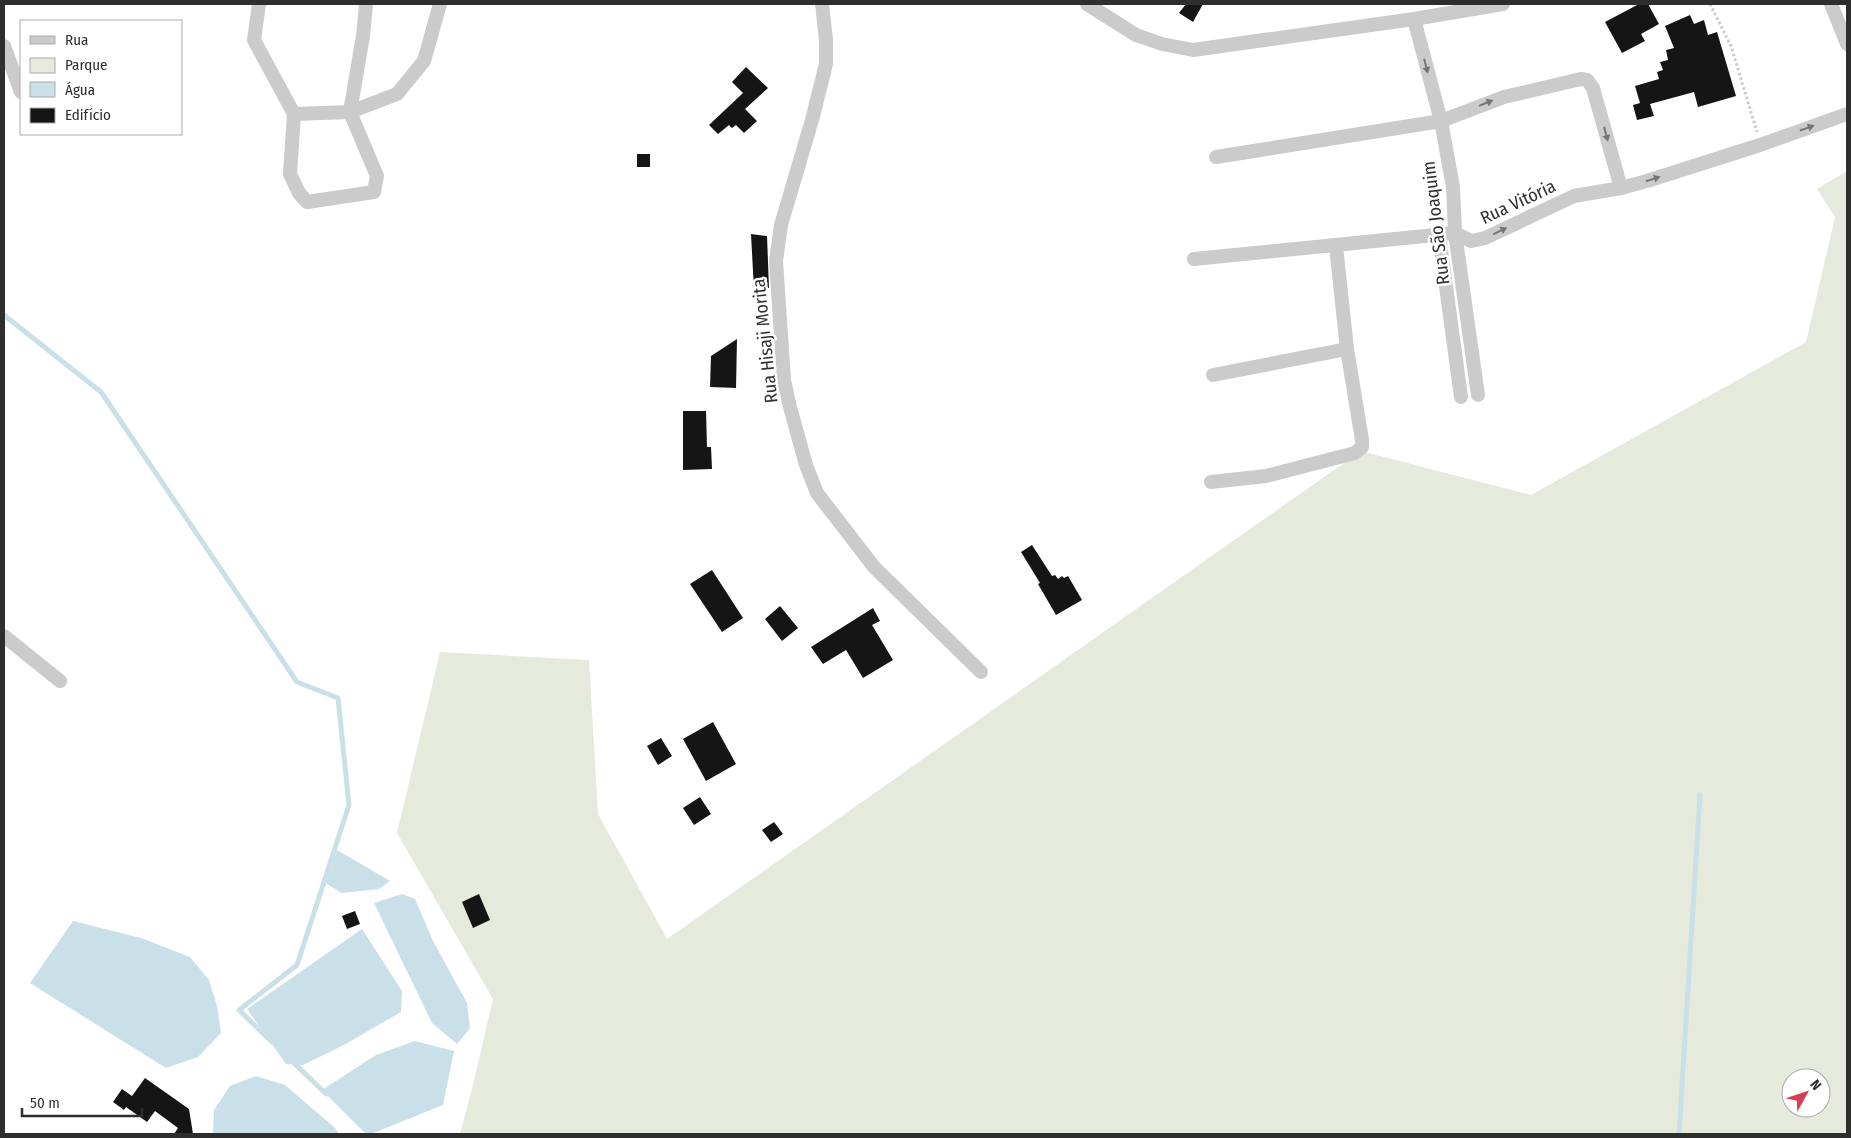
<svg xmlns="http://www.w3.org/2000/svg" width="1851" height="1138" font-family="'Fira Sans Condensed',sans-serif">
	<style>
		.green { fill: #e5eadc; fill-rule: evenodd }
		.water { fill: #c9e0e9 }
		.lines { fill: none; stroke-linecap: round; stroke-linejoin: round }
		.stream { stroke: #c9e0e9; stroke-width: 5 }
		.building { fill: #151515 }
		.path { stroke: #cbcbcb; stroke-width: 3; stroke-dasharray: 2.5 2.5; stroke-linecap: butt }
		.street { stroke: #cbcbcb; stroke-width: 14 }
		.oneway { fill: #757575 }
		.labels { text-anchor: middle; stroke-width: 5; stroke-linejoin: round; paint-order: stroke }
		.street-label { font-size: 18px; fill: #2e2e2e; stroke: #fff }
	</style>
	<rect width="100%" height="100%" fill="#fff"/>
	<!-- green -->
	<path class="green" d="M 1847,171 L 1847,1134 L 460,1134 L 472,1089 L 493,999 L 397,833 L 440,652 L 589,660 L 598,814 L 667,939 L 1361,451 L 1531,495 L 1806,342 L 1835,217 L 1817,189 ZM 1791,1078 L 1821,1078 L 1821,1108 L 1791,1108 Z"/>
	<!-- water -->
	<g class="water">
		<polygon points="337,850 390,881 379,889 341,893 326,883"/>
		<polygon points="402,894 415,899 433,941 467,1003 470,1028 457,1044 432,1023 374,903"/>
		<polygon points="73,921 141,938 190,957 209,980 217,1006 221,1033 198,1057 166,1068 30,983"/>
		<polygon points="362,929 402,991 401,1012 342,1046 303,1065 286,1064 247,1009"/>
		<polygon points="415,1041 454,1051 443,1105 371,1134 366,1134 322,1090 376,1055"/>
		<polygon points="256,1076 285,1085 335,1128 339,1134 213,1134 214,1110 230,1086"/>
	</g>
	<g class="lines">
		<!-- stream -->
		<g class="stream">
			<polyline points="4,315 101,392 297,682 338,698 349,805 297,965 239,1010 272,1042"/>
			<polyline points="292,1061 326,1094"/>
			<polyline points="1679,1134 1700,795"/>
		</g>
	</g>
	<!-- building -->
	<g class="building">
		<polygon points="1186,4 1203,4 1193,22 1179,13"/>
		<polygon points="1639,4 1648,4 1659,24 1641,34 1645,41 1622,53 1605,22"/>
		<polygon points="1690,15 1694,24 1704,20 1708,35 1717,32 1736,96 1698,107 1694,92 1650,104 1654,116 1637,120 1633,105 1640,103 1635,86 1659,79 1657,72 1663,70 1660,62 1668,60 1666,50 1674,48 1665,26"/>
		<polygon points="746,67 768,88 745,109 757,121 744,133 736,125 732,128 729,125 718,134 709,125 743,93 732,82"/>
		<rect x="637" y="154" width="13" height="13"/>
		<polygon points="751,234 767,236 769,288 754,290"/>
		<polygon points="737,339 736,388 710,387 711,356"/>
		<polygon points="683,411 706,411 707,447 711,447 712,469 683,470"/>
		<polygon points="1032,545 1052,576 1055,575 1058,579 1062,576 1064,578 1068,576 1082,600 1056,615 1038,584 1040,583 1021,552"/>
		<polygon points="712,570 743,618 722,632 690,584"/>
		<polygon points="780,606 798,628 782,641 765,619"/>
		<polygon points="873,608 880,621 872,625 893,660 863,678 846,650 823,664 811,647"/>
		<polygon points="713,722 736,764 706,781 683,739"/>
		<polygon points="661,738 672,756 658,765 647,746"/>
		<polygon points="700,797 711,814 694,825 683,808"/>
		<polygon points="774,822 783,834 771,842 762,830"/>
		<polygon points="479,894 490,920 473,928 462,902"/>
		<polygon points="355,911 360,924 347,929 342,916"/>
		<polygon points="145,1078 189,1109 193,1134 174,1134 178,1128 155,1111 147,1122 126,1107 124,1110 113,1102 122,1089 132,1096"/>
	</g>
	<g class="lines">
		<!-- path -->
		<polyline class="path" points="1710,4 1731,46 1757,132"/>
		<!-- street -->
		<g class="street">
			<polyline points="259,4 254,40 294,114 350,112 397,94 424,61 440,4"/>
			<polyline points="822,4 826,40 826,64 812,120 781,225 776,261 784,380 790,407 806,465 817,493 874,567 981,672"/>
			<polyline points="1087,4 1136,35 1162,44 1193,50 1414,19 1503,4"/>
			<polyline points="1831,4 1847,44"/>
			<polyline points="1414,19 1441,121 1453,187 1455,233 1478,395"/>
			<polyline points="4,46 21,92"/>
			<polyline points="294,114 290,174 299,193 307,202 374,192 377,176 350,112 363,36 366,4"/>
			<polyline points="1216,157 1441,121 1504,97 1581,79 1587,80 1593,88 1621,188"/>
			<polyline points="1439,235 1461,397"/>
			<polyline points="1194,259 1455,233 1471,241 1485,238 1574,196 1621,188 1647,181 1760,145 1847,114"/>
			<polyline points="1213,375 1347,349"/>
			<polyline points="1211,482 1266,476 1355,453 1362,447 1362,440 1347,349 1336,246"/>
			<polyline points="4,636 60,681"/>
		</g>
	</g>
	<!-- one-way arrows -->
	<defs><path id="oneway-solid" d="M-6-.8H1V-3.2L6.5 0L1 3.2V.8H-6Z" transform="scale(1.25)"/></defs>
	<g class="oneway">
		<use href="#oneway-solid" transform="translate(1426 66) rotate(75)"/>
		<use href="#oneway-solid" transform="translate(1486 103) rotate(-22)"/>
		<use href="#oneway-solid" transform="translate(1807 128) rotate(-19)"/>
		<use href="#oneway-solid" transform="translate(1606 134) rotate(75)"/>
		<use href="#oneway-solid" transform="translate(1653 179) rotate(-18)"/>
		<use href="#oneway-solid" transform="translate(1500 231) rotate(-26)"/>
	</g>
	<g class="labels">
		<!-- street labels -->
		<g class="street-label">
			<text transform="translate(1518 202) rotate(-25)" y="6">Rua Vitória</text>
			<text transform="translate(1436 223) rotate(-97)" y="6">Rua São Joaquim</text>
			<text transform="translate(765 341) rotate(-96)" y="6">Rua Hisaji Morita</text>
		</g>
	</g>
	<!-- border -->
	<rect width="1851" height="1138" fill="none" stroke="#2e2e2e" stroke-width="10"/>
	<!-- legend -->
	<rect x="20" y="20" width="162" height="115" fill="#ffffff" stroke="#ababab"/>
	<rect x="30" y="36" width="25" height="8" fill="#cbcbcb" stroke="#ababab"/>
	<text x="65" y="45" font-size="15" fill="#2e2e2e">Rua</text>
	<rect x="30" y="58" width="25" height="15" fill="#e5eadc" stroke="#ababab"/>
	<text x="65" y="70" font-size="15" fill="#2e2e2e">Parque</text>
	<rect x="30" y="82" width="25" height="15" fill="#c9e0e9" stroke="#ababab"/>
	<text x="65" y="95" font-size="15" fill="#2e2e2e">Água</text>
	<rect x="30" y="108" width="25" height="15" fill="#151515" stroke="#ababab"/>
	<text x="65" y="120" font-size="15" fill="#2e2e2e">Edifício</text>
	<!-- north arrow -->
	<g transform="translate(1806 1093) rotate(50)"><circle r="24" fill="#ffffff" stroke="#ababab"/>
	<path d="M0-4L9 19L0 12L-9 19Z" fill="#da3b55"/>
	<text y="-8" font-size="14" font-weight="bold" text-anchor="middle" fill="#2e2e2e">N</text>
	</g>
	<!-- scale -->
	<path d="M22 1108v8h120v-8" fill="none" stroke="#2e2e2e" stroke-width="2.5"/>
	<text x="30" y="1108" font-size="15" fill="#2e2e2e" stroke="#ffffff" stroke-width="4" paint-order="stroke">50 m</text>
</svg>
